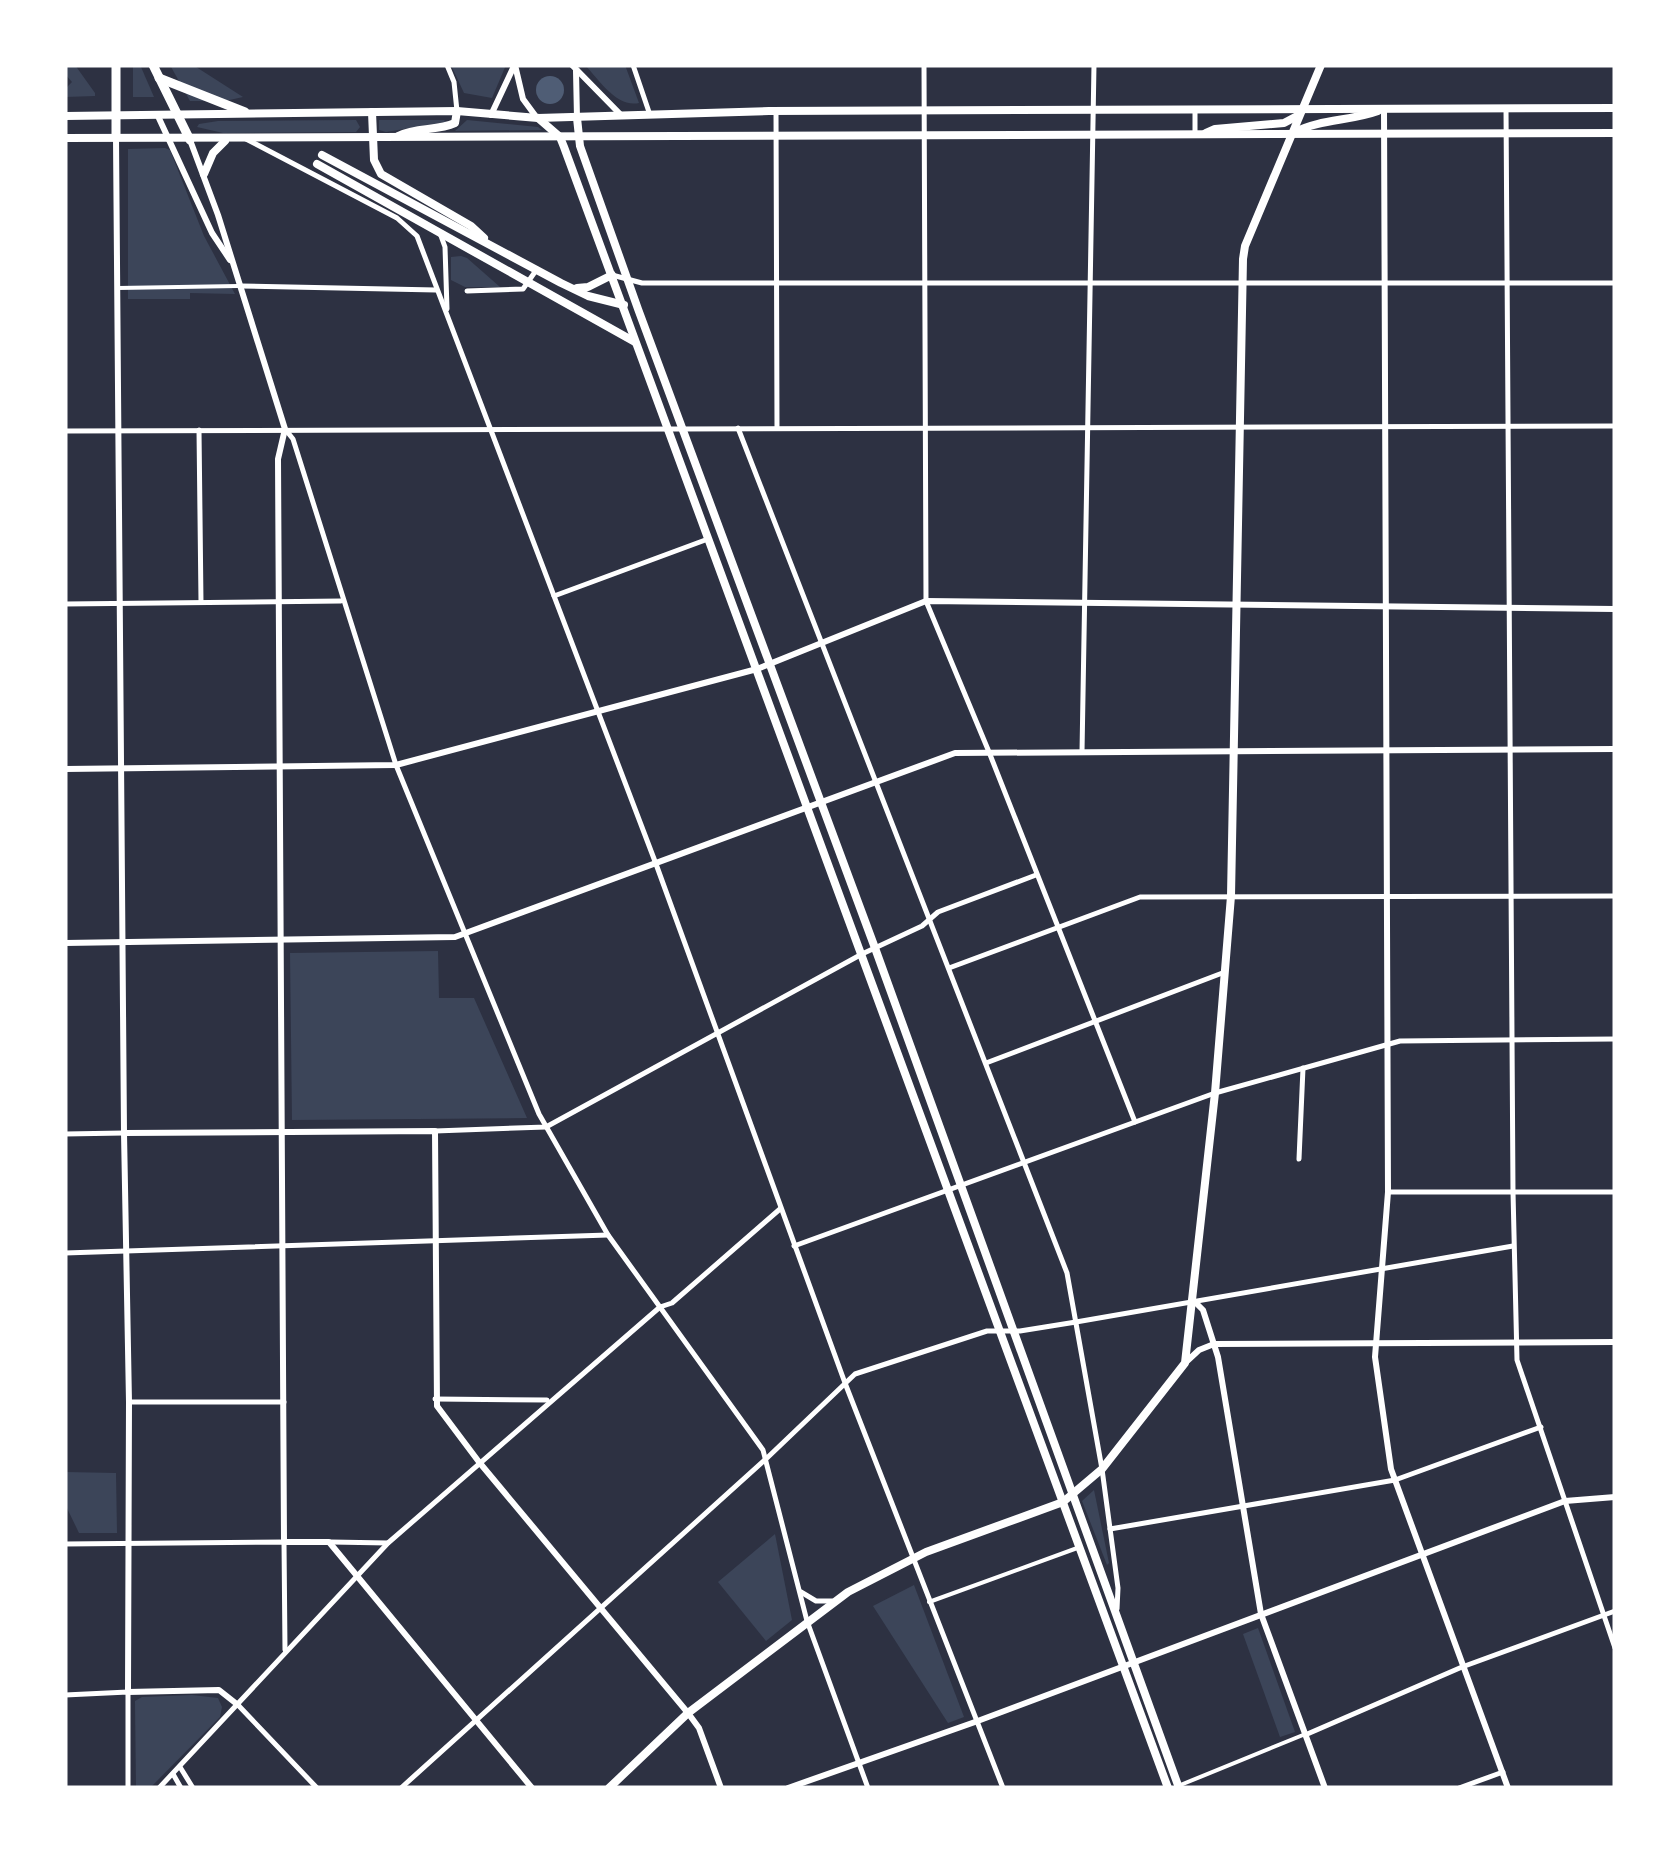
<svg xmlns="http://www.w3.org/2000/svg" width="1680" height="1853" font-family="'Libre Baskerville',serif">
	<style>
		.green { fill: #3c4559 }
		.water { fill: #4f5d75 }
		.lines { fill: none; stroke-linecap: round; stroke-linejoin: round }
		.pedestrian { stroke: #fff; stroke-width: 4 }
		.minor { stroke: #fff; stroke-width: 5 }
		.tertiary { stroke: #fff; stroke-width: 6 }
		.secondary { stroke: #fff; stroke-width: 8 }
		.primary { stroke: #fff; stroke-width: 9 }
	</style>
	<rect width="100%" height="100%" fill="#2d3142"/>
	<!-- green -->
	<g class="green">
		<polygon points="65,65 75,65 95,93 95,96 65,97 65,89 72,82 65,74"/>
		<polygon points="133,65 141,67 154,97 133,97"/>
		<polygon points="170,65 193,65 243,97 225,101 190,101"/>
		<polygon points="451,65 506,65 492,98 464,93"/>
		<path d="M 585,65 L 625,65 L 639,103 C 617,108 599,80 585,65 Z"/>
		<polygon points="356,120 360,127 356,132 223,133 197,127 199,124 218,121"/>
		<polygon points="379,120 444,120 446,122 386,132 379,130"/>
		<polygon points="467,120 538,127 542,130 455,131"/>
		<polygon points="165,148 170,150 204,236 235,294 190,293 190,299 128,299 128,149"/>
		<polygon points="461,256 467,258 500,287 465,287 451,280 451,257"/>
		<polygon points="438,951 439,998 474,998 527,1118 292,1120 290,953"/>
		<polygon points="65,1472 116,1473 117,1533 79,1533 65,1504"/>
		<polygon points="1094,1490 1109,1563 1107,1565 1082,1501"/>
		<polygon points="775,1534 792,1620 766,1641 718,1582"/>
		<polygon points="914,1585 964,1717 948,1723 873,1606"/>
		<polygon points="1258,1628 1295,1732 1280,1737 1243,1634"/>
		<polygon points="192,1695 218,1698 222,1707 220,1717 150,1788 136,1788 135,1701 142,1697"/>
	</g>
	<!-- water -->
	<circle class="water" cx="550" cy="90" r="14"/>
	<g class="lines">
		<!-- pedestrian -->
		<g class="pedestrian">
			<polyline points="118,288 238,286"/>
			<polyline points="929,1602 1080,1547"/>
			<polyline points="1178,1786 1303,1735"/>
		</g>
		<!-- minor -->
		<g class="minor">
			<polyline points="447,65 454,82 457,111"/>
			<polyline points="633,65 649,112"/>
			<polyline points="924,65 926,601 989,752 1135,1122"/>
			<polyline points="1506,108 1513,1192 1517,1360 1615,1648"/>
			<polyline points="776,111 777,428"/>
			<polyline points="1195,134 1195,109"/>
			<polyline points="246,139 397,218 417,236 656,864 845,1383 1003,1788"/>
			<polyline points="441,236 445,247 447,309"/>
			<polyline points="612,275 642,283 1615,283"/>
			<polyline points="241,286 436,290"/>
			<polyline points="467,291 523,289 537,269"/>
			<polyline points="738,428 1067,1273 1102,1469 1118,1588 1117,1609"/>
			<polyline points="285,429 293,439 396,765 539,1114 608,1235 763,1450 807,1621 868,1788"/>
			<polyline points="199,430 201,602"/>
			<polyline points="65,431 1615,426"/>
			<polyline points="554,596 708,539"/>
			<polyline points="65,604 341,601"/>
			<polyline points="1082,752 1094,65"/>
			<polyline points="949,968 1140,897 1615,896"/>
			<polyline points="986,1063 1225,972"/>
			<polyline points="435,1131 546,1127 862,954 922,926 938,912 1036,875"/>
			<polyline points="65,1134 124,1133"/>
			<polyline points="1299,1159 1303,1068"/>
			<polyline points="1388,1192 1615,1192"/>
			<polyline points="794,1246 1215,1093 1400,1041 1615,1039"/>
			<polyline points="65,1253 608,1235"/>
			<polyline points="435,1399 547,1400"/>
			<polyline points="129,1402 284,1402"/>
			<polyline points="1110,1529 1395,1480 1541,1427"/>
			<polyline points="331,1542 388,1543"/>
			<polyline points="65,1544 284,1542 285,1650"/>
			<polyline points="801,1592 816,1601 832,1601"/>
			<polyline points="65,1695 128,1692 128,1788"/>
			<polyline points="238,1705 317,1788"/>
			<polyline points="1305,1735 1462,1667 1615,1611"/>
			<polyline points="180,1767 193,1788"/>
			<polyline points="173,1774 181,1788"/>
			<polyline points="159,1788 388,1543 660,1307 672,1303 780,1209"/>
			<polyline points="401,1788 767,1458 855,1374 987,1331 1020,1331 1076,1322 1513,1246"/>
			<polyline points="1459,1788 1503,1772"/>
		</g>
		<!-- tertiary -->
		<g class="tertiary">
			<polyline points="515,65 523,99 537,118"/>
			<polyline points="572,65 620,114"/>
			<polyline points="576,71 577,118"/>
			<polyline points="1384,109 1388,1192 1375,1357 1391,1469 1508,1788"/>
			<polyline points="157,114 212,233 230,260"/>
			<polyline points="491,115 514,66"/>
			<polyline points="116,138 124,1133 129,1402 128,1692 219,1690 238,1705"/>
			<polyline points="190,140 218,215 285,429 278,459 284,1542 329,1542 532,1788"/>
			<polyline points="65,769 396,765 757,669 926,601 1615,609"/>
			<polyline points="65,943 455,937 955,753 1615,749"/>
			<polyline points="124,1133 435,1131 437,1406 479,1462 688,1713 699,1728 721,1788"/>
			<polyline points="1195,1302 1203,1310 1218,1357 1261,1614 1325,1788"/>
			<polyline points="1185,1363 1199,1350 1214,1344 1615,1342"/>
			<polyline points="788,1788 975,1722 1565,1501 1615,1497"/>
		</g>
		<!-- secondary -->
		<g class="secondary">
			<polyline points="372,112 374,160 381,174 471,226 484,238"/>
			<polyline points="65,116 457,111 538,118 769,111 1615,108"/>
			<polyline points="538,118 560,137 564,147 1168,1788"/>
			<polyline points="577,118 580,146 638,309 875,948 1179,1788"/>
			<path d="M 1295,132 C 1320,119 1351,121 1378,111"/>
			<polyline points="1206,133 1215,129 1284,123 1299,115"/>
			<path d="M 398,136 C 417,127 437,131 455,123 L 457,111"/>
			<polyline points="65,138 1615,133"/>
			<polyline points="322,155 561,283 588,296 624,305"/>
			<polyline points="317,164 635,342"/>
			<polyline points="204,174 213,153 225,141"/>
			<polyline points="577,288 588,287 612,275"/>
			<polyline points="609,1788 688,1713 848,1592 926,1552 1063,1502 1102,1469 1185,1363 1215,1093 1231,896 1243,259 1245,246 1321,65"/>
		</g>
		<!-- primary -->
		<g class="primary">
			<polyline points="153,65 190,140"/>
			<polyline points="159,78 245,112"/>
			<polyline points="116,138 116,65"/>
		</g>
	</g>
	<!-- border -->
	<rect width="1680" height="1853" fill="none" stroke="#ffffff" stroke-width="135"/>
</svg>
